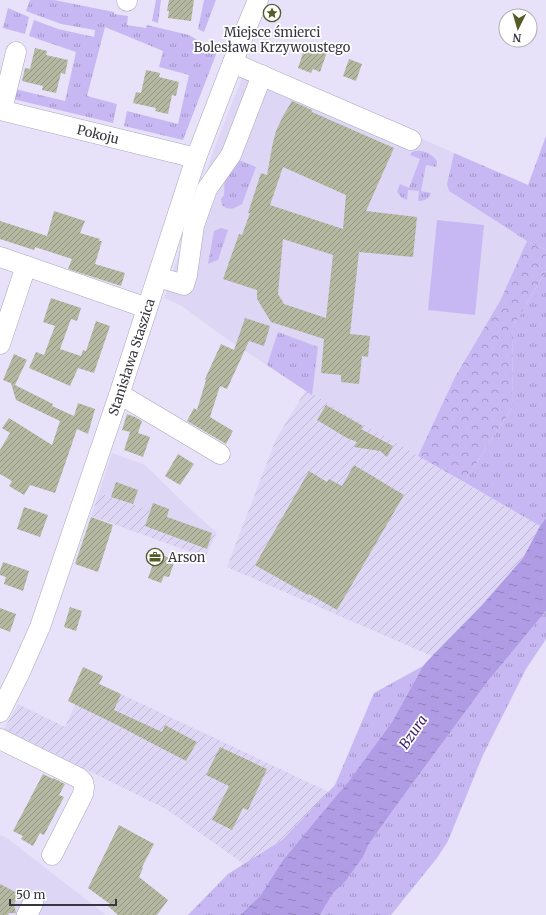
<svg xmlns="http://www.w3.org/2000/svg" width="546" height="915" font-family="Merriweather,serif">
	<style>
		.built { fill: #ddd6f4 }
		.industrial { fill: url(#industrial-furrows) }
		.grass { fill: url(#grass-tufts) }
		.forest { fill: url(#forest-crowns) }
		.pitch { fill: #c7b8f3 }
		.water { fill: url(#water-ripples) }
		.building { fill: url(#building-hatch); fill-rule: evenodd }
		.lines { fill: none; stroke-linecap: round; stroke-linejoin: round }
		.minor-casing { stroke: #aba6bc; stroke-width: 21 }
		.minor { stroke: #fff; stroke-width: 20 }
		.labels { text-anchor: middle; stroke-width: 3.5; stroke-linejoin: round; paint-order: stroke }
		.poi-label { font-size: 13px; fill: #38363f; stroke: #fff }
		.street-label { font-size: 13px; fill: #38363f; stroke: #fff }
		.water-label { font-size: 14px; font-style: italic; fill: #3e1d71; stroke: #fff }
	</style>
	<defs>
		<pattern id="industrial-furrows" width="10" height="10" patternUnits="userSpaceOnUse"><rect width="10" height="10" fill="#ddd6f4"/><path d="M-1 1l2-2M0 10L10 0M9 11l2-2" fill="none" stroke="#beb8d2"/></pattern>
		<pattern id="grass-tufts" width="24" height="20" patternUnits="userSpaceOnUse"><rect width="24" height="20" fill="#c7b8f3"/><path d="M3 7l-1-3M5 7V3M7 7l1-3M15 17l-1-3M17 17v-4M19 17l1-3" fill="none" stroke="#a396c6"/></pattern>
		<pattern id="forest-crowns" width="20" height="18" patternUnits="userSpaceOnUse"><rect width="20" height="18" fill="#c7b8f3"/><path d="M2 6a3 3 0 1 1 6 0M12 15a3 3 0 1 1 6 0" fill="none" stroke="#a396c6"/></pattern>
		<pattern id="water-ripples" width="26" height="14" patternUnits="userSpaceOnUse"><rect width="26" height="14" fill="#b09ce5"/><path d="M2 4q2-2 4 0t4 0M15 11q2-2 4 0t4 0" fill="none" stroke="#9080bb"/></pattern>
		<pattern id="building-hatch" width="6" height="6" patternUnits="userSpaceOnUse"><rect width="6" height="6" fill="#b5b8a1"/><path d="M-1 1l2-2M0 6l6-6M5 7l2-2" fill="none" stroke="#949685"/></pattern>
	</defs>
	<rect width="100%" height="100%" fill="#e7e2fa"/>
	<!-- built -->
	<g class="built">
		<polygon points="248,62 454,153 447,184 449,191 527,241 500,301 455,377 418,456 312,395 224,337 182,306 164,298 213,152"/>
		<polygon points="112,453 145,465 189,508 217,533 216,535 133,504 99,493"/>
		<polygon points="0,835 7,838 106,915 0,915"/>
	</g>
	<!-- industrial -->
	<g class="industrial">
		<polygon points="306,390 418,456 540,526 523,558 482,605 432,656 227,567 276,439"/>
		<polygon points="99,493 133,504 216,535 205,557 91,516"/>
		<polygon points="87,678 329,792 282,840 244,864 166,809 4,729 18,704 65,727"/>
	</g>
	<!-- grass -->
	<g class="grass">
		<polygon points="30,0 54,0 114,12 114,14 128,16 127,25 146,28 147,25 189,35 217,52 183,140 124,126 127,111 178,124 189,75 159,67 163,51 105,27 87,96 117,104 113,123 13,99 15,89 65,101 76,52 29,36 34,20 58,29 94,37 95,30 61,24 26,11"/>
		<polygon points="156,0 161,0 158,23 152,21"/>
		<polygon points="204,0 216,0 204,32 198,29"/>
		<polygon points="8,8 29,17 25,34 3,28"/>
		<polygon points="546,136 546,250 527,241 449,191 447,184 454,153 528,185"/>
		<path d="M 415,151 C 424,150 432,154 437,161 L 436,167 L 426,165 L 421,191 L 431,193 C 430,199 424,201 418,201 L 419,191 L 408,190 L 407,200 L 402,198 L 397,192 L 400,184 L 409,188 L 420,159 L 410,155 L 412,152 Z"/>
		<path d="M 234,158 L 256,167 L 242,204 C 234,208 230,212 222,205 L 221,199 L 224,195 L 225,171 Z"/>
		<polygon points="221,228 228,230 218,260 208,264 214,231"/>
		<polygon points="546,271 546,518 540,526 464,482 512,408 513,327"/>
		<polygon points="278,332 318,347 312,395 267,365"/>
		<polygon points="546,611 546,639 526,669 483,755 448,841 437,858 391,915 320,915 333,893 345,882 363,857 369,844 396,806 488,681"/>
		<polygon points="423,666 392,722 349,782 316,820 283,860 260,896 240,915 188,915 228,874 282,840 335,785 374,693"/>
	</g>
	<!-- forest -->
	<polygon class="forest" points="527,241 546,250 546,271 513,327 512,408 464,482 418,456 455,377 500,301"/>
	<!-- pitch -->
	<polygon class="pitch" points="437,220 484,225 475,315 428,310"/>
	<!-- water -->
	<polygon class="water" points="546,518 546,611 488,681 396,806 369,844 363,857 345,882 333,893 320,915 240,915 260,896 283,860 316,820 349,781 392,722 423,666 432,656 482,605 523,558 540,526"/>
	<!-- building -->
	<g class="building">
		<polygon points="169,0 194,0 191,21 168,18 169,11 167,11"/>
		<polygon points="306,44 327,52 320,72 313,69 311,73 298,68"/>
		<polygon points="35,48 47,51 46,55 68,60 65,74 61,73 56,93 42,90 43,86 22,81 25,68 30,69"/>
		<polygon points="349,59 362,64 356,81 343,76"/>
		<polygon points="146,70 160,73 159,77 179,82 176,96 172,95 168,114 155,111 156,108 133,103 136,92 141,93"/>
		<path d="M 292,101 L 312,110 L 312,112 L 394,148 L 366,211 L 417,217 L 413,257 L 359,252 L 350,334 L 370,336 L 368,357 L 362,356 L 359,384 L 341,382 L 341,375 L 321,373 L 324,339 L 271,322 L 257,299 L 257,290 L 223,279 L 239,234 L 242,235 L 250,213 L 248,213 L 261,173 L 267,175 L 272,147 L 276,131 L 283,116 ZM 283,167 L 346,195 L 343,229 L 270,205 ZM 283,239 L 333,255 L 326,318 L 284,304 L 278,294 Z"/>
		<polygon points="54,211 85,221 80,233 100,239 99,241 102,241 95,264 125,273 121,286 68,269 72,259 35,247 34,250 0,239 0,221 47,236"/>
		<polygon points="51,298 81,308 77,321 71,319 60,349 81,356 83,350 86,351 96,321 110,326 94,373 78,368 70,386 29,368 36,352 44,355 55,326 43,322"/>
		<polygon points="245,318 270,326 264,346 249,341 227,389 220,386 210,417 233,431 226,444 187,421 194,408 197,410 206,380 205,379 221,344 234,350"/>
		<polygon points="14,354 27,360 15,385 3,380"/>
		<polygon points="11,383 53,404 52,406 74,416 78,403 95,409 88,434 77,429 55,493 30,485 24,495 9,486 12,481 0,474 0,450 10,433 2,428 9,418 52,445 60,421 16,400"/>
		<polygon points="326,405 363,426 361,429 393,446 387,457 380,451 354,447 357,442 347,438 317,420"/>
		<polygon points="127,414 135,417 142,421 138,433 150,437 143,457 124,450 130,432 122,430"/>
		<polygon points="178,454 194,464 180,485 165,476"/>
		<polygon points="354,465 404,495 337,610 309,594 308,595 255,565 309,471 327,482 329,479 342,486"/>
		<polygon points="116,482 138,490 133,504 111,497"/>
		<polygon points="153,503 169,509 167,517 212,533 207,549 145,526"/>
		<polygon points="24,507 48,515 40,537 17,529"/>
		<polygon points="91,517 113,525 98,572 75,564"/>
		<polygon points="157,553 175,560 169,577 164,576 161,583 148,578"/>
		<polygon points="3,562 29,571 23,591 4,584 6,577 0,575 0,571"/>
		<polygon points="70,607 82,611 76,631 64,627"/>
		<polygon points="0,608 16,614 10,632 0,628"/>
		<polygon points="83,667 103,676 99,684 121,694 114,710 162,732 165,725 197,742 186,761 117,725 68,701"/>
		<polygon points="220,747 267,769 248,810 243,808 232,830 212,820 229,786 206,775"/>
		<polygon points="43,774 53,779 53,778 65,784 59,795 64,797 44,835 40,833 33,846 21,839 23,836 13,831"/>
		<polygon points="119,825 154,844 142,867 143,868 139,877 168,900 157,915 118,915 108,906 110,904 88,888"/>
		<polygon points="0,884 19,894 14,904 16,913 9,913 8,915 0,915"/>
	</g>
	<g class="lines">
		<defs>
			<g id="minor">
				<polyline points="127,1 127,0"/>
				<polyline points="233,63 411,140"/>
				<path id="s1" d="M 0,110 L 196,158"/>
				<polyline points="2,110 16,52"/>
				<polyline points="0,257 147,308"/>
				<polyline points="158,277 184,285 187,275 194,225 207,189 231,155 262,75"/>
				<polyline points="0,344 26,266"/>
				<polyline points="119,395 126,398 220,454"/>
				<path id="s2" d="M 0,712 L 20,672 L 40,627 L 119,395 L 196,158 L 245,31 L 258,0"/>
				<polyline points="0,739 79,778 83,782 84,787 83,794 52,855"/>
				<polyline points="27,915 33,903"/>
			</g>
		</defs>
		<!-- minor casing -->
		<use href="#minor" class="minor-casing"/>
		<!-- minor -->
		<use href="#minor" class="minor"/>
	</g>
	<!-- icons -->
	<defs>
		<symbol id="sight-ring" viewBox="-11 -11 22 22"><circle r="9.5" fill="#fff" stroke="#565b28" stroke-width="1.5"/><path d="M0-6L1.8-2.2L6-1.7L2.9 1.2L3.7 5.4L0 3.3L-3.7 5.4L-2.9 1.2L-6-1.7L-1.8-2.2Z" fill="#565b28"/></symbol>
		<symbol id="office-ring" viewBox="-11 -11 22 22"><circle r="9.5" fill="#fff" stroke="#565b28" stroke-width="1.5"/><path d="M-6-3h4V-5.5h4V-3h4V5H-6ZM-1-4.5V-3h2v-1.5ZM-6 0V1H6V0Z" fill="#565b28"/></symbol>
	</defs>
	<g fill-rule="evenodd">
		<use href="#sight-ring" x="262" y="3" width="20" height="20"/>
		<use href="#office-ring" x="145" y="547" width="20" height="20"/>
	</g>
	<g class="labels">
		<!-- poi labels -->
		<g class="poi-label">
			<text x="272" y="37">Miejsce śmierci<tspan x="272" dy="15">Bolesława Krzywoustego</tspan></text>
			<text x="168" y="562" text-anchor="start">Arson</text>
		</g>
		<!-- street labels -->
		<g class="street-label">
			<text dy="5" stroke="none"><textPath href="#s1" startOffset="101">Pokoju</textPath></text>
			<text dy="5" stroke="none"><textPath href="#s2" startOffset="379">Stanisława Staszica</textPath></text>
		</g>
		<!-- water labels -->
		<g class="water-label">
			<text transform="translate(413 732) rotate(-55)" y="5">Bzura</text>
		</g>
	</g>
	<!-- north arrow -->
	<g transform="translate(518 28) rotate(185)"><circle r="19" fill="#ffffff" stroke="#afafb2"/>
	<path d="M0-3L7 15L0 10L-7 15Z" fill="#565b28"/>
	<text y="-6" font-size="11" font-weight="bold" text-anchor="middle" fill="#38363f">N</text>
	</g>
	<!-- scale -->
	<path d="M10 899v6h106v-6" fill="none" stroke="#38363f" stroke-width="2"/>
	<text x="16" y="899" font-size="12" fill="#38363f" stroke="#ffffff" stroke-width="3" paint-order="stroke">50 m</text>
</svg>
